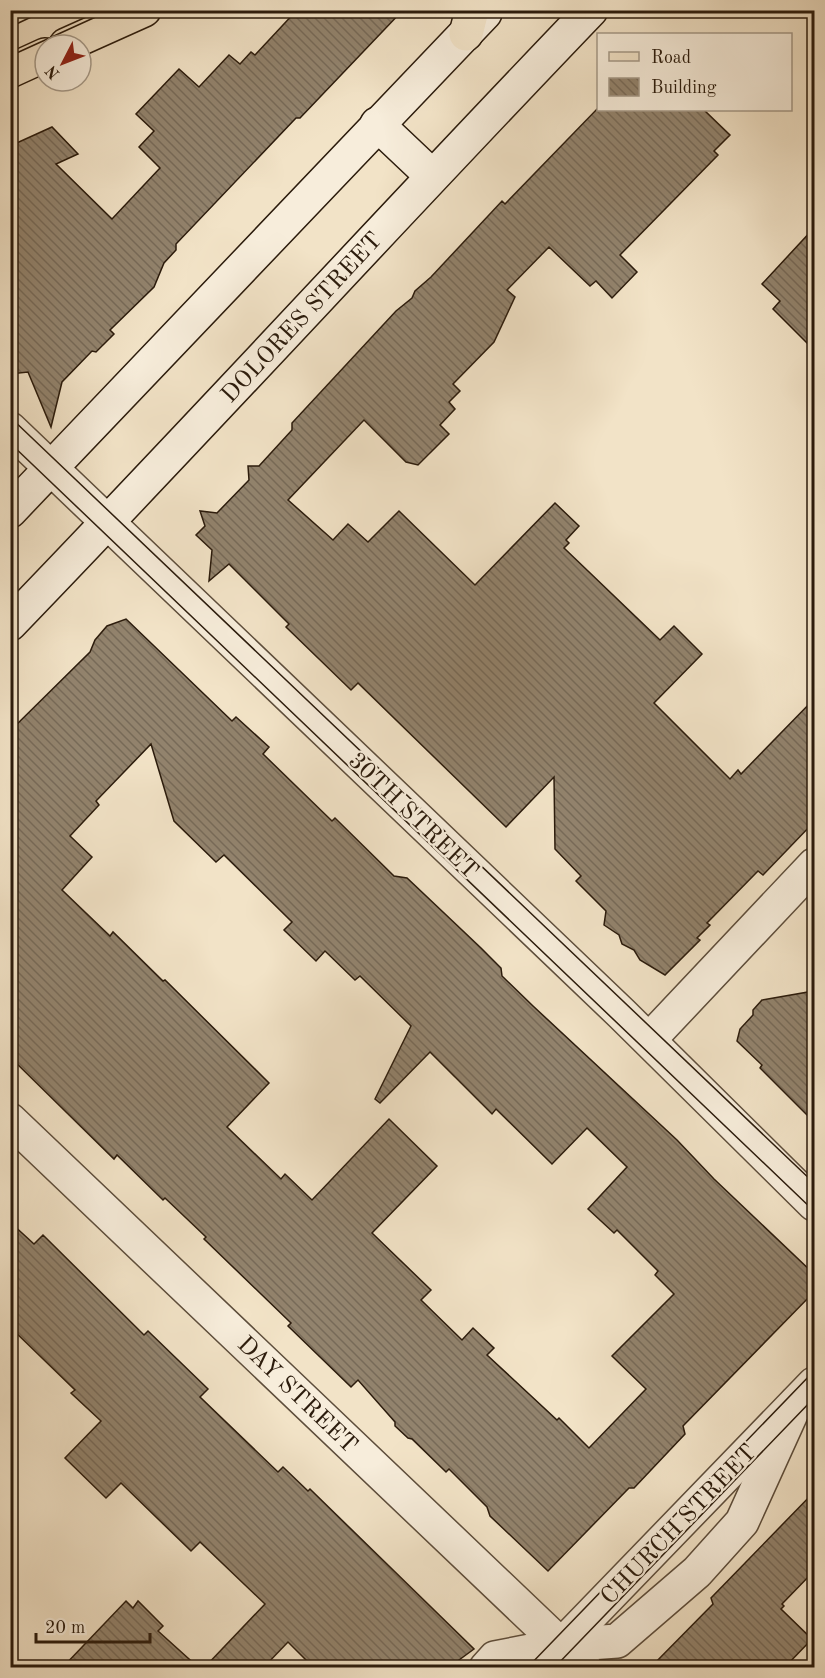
<svg xmlns="http://www.w3.org/2000/svg" width="825" height="1678" font-family="'Old Standard TT',serif">
	<style>
		.building { fill: url(#building-back-hatch); stroke: #2b1b0c; stroke-width: 1.5; fill-rule: evenodd }
		.lines { fill: none; stroke-linecap: round; stroke-linejoin: round }
		.minor-casing { stroke: #5d4d3b; stroke-width: 36 }
		.tertiary-casing { stroke: #5d4d3b; stroke-width: 36 }
		.secondary-casing { stroke: #2b1b0c; stroke-width: 36 }
		.primary-casing { stroke: #2b1b0c; stroke-width: 36 }
		.minor { stroke: #f7eddb; stroke-width: 33 }
		.tertiary { stroke: #f7eddb; stroke-width: 33 }
		.secondary { stroke: #f7eddb; stroke-width: 33 }
		.primary { stroke: #f2e3c7; stroke-width: 33 }
		.tram { stroke: #2b1b0c; stroke-width: 1.5 }
		.labels { text-anchor: middle; stroke-width: 4.5; stroke-linejoin: round; paint-order: stroke }
		.street-label { font-size: 24px; fill: #2b1b0c; stroke: #f7eddb }
	</style>
	<defs>
		<pattern id="building-back-hatch" width="6" height="6" patternUnits="userSpaceOnUse" patternTransform="scale(1.5)"><rect width="6" height="6" fill="#92836d"/><path d="M-1 5l2 2M0 0l6 6M5-1l2 2" fill="none" stroke="#776a58"/></pattern>
	</defs>
	<rect width="100%" height="100%" fill="#f2e3c7"/>
	<filter id="stains"><feTurbulence type="fractalNoise" baseFrequency=".00333" numOctaves="4"/><feColorMatrix values="0 0 0 0 .2 0 0 0 0 .09 0 0 0 0 .02 0 0 0 .5 -.17"/></filter>
	<radialGradient id="worn" r=".72"><stop offset=".6" stop-color="#630" stop-opacity="0"/><stop offset="1" stop-color="#630" stop-opacity=".3"/></radialGradient>
	<!-- building -->
	<g class="building">
		<polygon points="297,10 403,10 300,118 296,118 176,244 176,250 164,263 154,287 110,330 114,334 96,352 92,351 62,382 51,427 28,372 10,374 10,146 52,127 78,154 56,164 112,219 160,168 139,147 154,131 136,114 179,69 199,87 229,55 240,64 251,52 255,55"/>
		<polygon points="598,108 598,110 704,110 730,135 714,151 718,155 620,255 637,272 612,298 596,281 590,286 549,247 507,290 515,297 494,342 453,384 460,391 449,402 455,409 440,425 449,434 418,465 406,462 364,420 288,500 333,540 348,524 368,542 399,511 475,585 555,503 579,526 566,540 569,543 564,548 660,640 674,626 702,654 654,703 730,779 738,770 741,774 814,699 814,822 763,875 758,871 707,923 710,925 697,938 700,940 665,975 640,960 634,950 622,944 619,935 604,925 606,911 576,881 581,876 555,849 554,777 506,827 358,683 351,690 286,627 289,624 229,564 209,581 212,550 196,535 205,526 200,511 217,513 249,480 248,466 259,466 292,430 292,423 396,311 412,298 415,291 431,277 502,201 505,204"/>
		<polygon points="814,228 814,350 773,309 780,301 762,284"/>
		<path d="M 126,619 L 232,721 L 236,717 L 269,747 L 263,754 L 332,821 L 335,818 L 394,876 L 407,878 L 481,948 L 501,968 L 502,976 L 533,1006 L 677,1140 L 714,1179 L 814,1274 L 814,1292 L 683,1426 L 685,1434 L 634,1488 L 629,1488 L 548,1571 L 490,1516 L 487,1507 L 449,1469 L 446,1472 L 412,1439 L 408,1438 L 395,1426 L 395,1422 L 358,1380 L 351,1387 L 288,1326 L 291,1323 L 204,1239 L 206,1237 L 165,1198 L 163,1200 L 117,1155 L 114,1159 L 10,1057 L 10,731 L 90,652 L 95,640 L 107,626 ZM 151,744 L 174,821 L 216,862 L 224,855 L 292,922 L 284,930 L 316,961 L 325,951 L 355,980 L 360,976 L 411,1026 L 375,1099 L 380,1103 L 430,1052 L 492,1114 L 496,1109 L 552,1164 L 587,1128 L 627,1167 L 588,1209 L 614,1233 L 617,1230 L 658,1271 L 655,1275 L 674,1294 L 612,1356 L 646,1389 L 589,1448 L 559,1418 L 557,1420 L 487,1355 L 494,1348 L 473,1328 L 462,1340 L 421,1300 L 431,1290 L 372,1233 L 437,1166 L 389,1119 L 312,1200 L 285,1174 L 281,1179 L 227,1127 L 269,1083 L 165,980 L 163,981 L 113,932 L 110,936 L 62,890 L 92,857 L 70,836 L 99,805 L 96,801 Z"/>
		<polygon points="814,991 814,1122 760,1068 762,1065 737,1041 740,1029 753,1015 753,1010 762,1000"/>
		<polygon points="10,1222 34,1244 43,1235 144,1335 148,1331 208,1389 200,1397 278,1472 283,1467 308,1491 310,1489 474,1649 448,1668 314,1668 288,1642 263,1668 204,1668 265,1604 200,1542 191,1551 121,1483 106,1498 65,1458 101,1421 71,1393 75,1390 10,1327"/>
		<polygon points="814,1492 814,1571 782,1604 784,1606 781,1609 812,1639 784,1668 650,1668 713,1604 711,1598"/>
		<polygon points="126,1601 133,1608 138,1601 163,1626 158,1631 199,1668 62,1668"/>
	</g>
	<g class="lines">
		<defs>
			<g id="minor">
				<polyline points="649,1040 814,865"/>
				<polyline points="10,1120 585,1668"/>
				<polyline points="555,1652 814,1384"/>
				<polyline points="486,1668 495,1658 561,1645 617,1641 697,1572 742,1522 796,1403"/>
			</g>
			<polyline id="tertiary" points="10,429 622,1014 814,1204"/>
			<g id="secondary">
				<polyline points="377,124 432,176"/>
				<polyline points="10,511 485,13"/>
				<path d="M 10,624 C 206,421 396,213 591,10"/>
			</g>
			<g id="primary">
				<polyline points="466,34 472,10"/>
				<polyline points="66,45 144,10"/>
				<polyline points="10,71 45,55"/>
			</g>
		</defs>
		<!-- minor casing -->
		<use href="#minor" class="minor-casing"/>
		<!-- tertiary casing -->
		<use href="#tertiary" class="tertiary-casing"/>
		<!-- secondary casing -->
		<use href="#secondary" class="secondary-casing"/>
		<!-- primary casing -->
		<use href="#primary" class="primary-casing"/>
		<!-- minor -->
		<use href="#minor" class="minor"/>
		<!-- tertiary -->
		<use href="#tertiary" class="tertiary"/>
		<!-- secondary -->
		<use href="#secondary" class="secondary"/>
		<!-- primary -->
		<use href="#primary" class="primary"/>
		<!-- tram -->
		<g class="tram">
			<polyline points="10,27 46,10"/>
			<polyline points="10,56 111,10"/>
			<polyline points="10,417 814,1183"/>
			<polyline points="10,443 814,1211"/>
			<polyline points="527,1668 814,1371"/>
			<polyline points="554,1668 814,1398"/>
		</g>
	</g>
	<g class="labels">
		<!-- street labels -->
		<g class="street-label">
			<text transform="translate(301 317) rotate(-47)" y="8">DOLORES STREET</text>
			<text transform="translate(414 815) rotate(44)" y="8">30TH STREET</text>
			<text transform="translate(298 1394) rotate(44)" y="8">DAY STREET</text>
			<text transform="translate(678 1524) rotate(-46)" y="8">CHURCH STREET</text>
		</g>
	</g>
	<!-- margin -->
	<rect width="825" height="1678" fill="none" stroke="#f2e3c7" stroke-width="36"/>
	<rect x="12" y="12" width="801" height="1654" fill="none" stroke="#2b1b0c" stroke-width="3"/>
	<rect x="18" y="18" width="789" height="1642" fill="none" stroke="#2b1b0c" stroke-width="1.5"/>
	<!-- legend -->
	<rect x="597" y="33" width="195" height="78" fill="#f7eddb" stroke="#a59988" stroke-width="1.5"/>
	<rect x="609" y="52" width="30" height="9" fill="#f2e3c7" stroke="#a59988" stroke-width="1.5"/>
	<text x="651" y="63" font-size="18" fill="#2b1b0c">Road</text>
	<rect x="609" y="78" width="30" height="18" fill="url(#building-back-hatch)" stroke="#a59988" stroke-width="1.5"/>
	<text x="651" y="93" font-size="18" fill="#2b1b0c">Building</text>
	<!-- north arrow -->
	<g transform="translate(63 63) rotate(228)"><circle r="28" fill="#f7eddb" stroke="#a59988" stroke-width="1.5"/>
	<path d="M0-4.5L10 22L0 15L-10 22Z" fill="#8f2418"/>
	<text y="-9" font-size="16" font-weight="bold" text-anchor="middle" fill="#2b1b0c">N</text>
	</g>
	<!-- scale -->
	<path d="M36 1633v9h114v-9" fill="none" stroke="#2b1b0c" stroke-width="3"/>
	<text x="45" y="1633" font-size="18" fill="#2b1b0c" stroke="#f7eddb" stroke-width="4.5" paint-order="stroke">20 m</text>
	<rect width="100%" height="100%" filter="url(#stains)"/>
	<rect width="100%" height="100%" fill="url(#worn)"/>
</svg>
